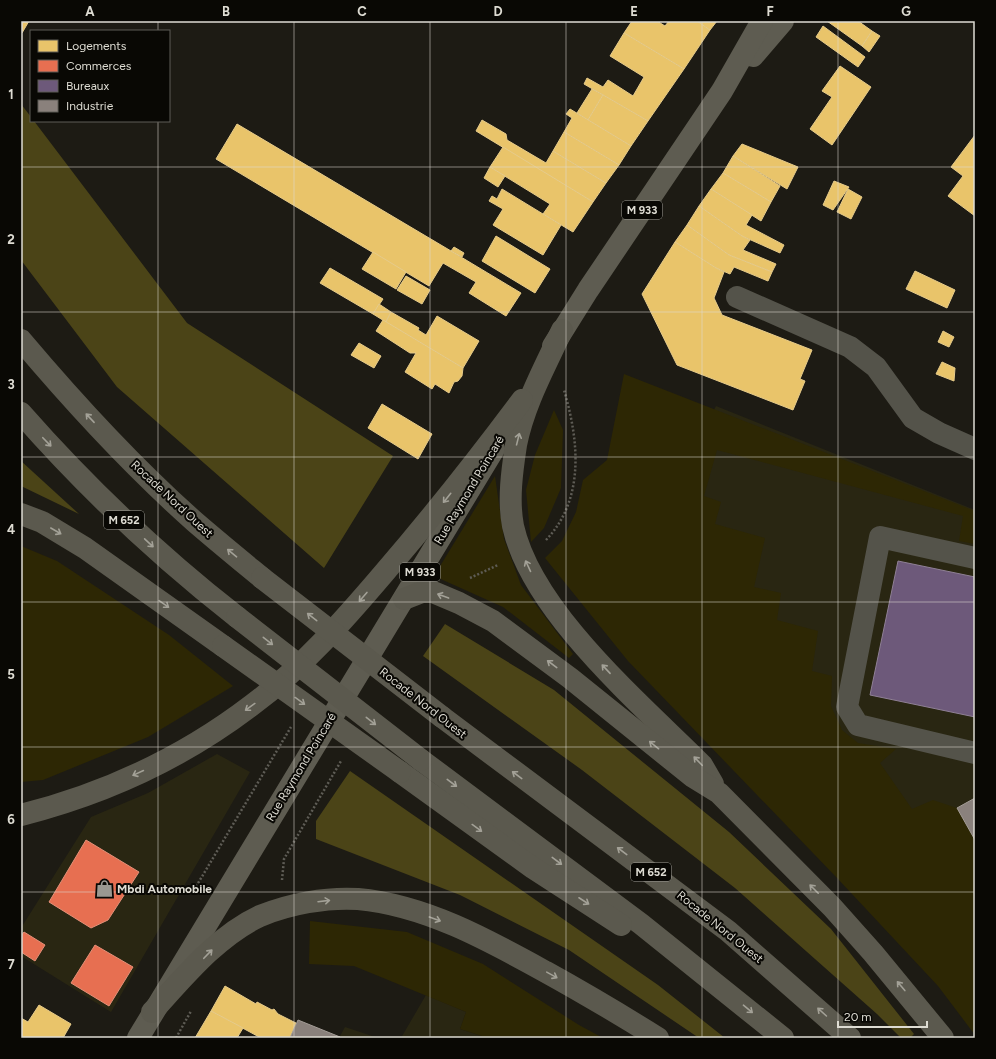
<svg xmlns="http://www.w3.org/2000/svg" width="996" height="1059" font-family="Figtree,sans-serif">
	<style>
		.built { fill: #292612 }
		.green { fill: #2d2704 }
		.forest { fill: #4b4417 }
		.homes { fill: #e9c46a; stroke: #e6cb8a }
		.shops { fill: #e76f51; stroke: #e49078 }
		.offices { fill: #6d597a; stroke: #8f8095 }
		.industry { fill: #8a817c; stroke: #a39c96 }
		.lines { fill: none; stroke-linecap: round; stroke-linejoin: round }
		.path { stroke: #5e5c55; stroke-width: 2.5; stroke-dasharray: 2 2; stroke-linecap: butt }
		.minor { stroke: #54534a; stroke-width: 22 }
		.major { stroke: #5e5c51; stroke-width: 22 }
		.highway { stroke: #5b594e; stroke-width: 22 }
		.highway-bridge { stroke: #5b594e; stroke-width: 22 }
		.oneway { stroke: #a3a197 }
		.grid { fill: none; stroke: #dedcd3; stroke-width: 1; stroke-opacity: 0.55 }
		.labels { text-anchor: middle; stroke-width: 4; stroke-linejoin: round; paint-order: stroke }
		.shield { fill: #090804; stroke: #9e9c95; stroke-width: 1 }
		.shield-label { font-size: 11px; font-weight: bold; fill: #dedcd3 }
		.street-label { font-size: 12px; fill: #dedcd3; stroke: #090804 }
		.poi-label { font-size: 12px; font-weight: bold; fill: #dedcd3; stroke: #090804; text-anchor: start }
		.neatline { fill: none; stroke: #dedcd3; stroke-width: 1.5 }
		.grid-label { font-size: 13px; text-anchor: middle; font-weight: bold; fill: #dedcd3 }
	</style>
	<rect width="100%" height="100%" fill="#1d1b14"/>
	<!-- built -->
	<g class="built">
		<polygon points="716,406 975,510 975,1014 604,618"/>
		<polygon points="217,754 250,772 111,1012 21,956 21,928 91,817 148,793"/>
		<polygon points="426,995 466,1012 460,1029 488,1038 401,1038"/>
		<polygon points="345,1027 378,1038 339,1038"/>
	</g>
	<!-- green -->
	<g class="green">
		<polygon points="624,374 975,511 975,544 959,541 963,516 717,450 704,496 721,502 715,524 765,538 754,587 781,593 777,620 818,631 812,671 832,676 831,706 842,730 858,743 896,749 880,763 912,809 933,800 957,808 975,840 975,1035 938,986 838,879 628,661 545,558 562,541 576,512 583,480 607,460"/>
		<polygon points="554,410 563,430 561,488 544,528 531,542 526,490 535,455"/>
		<polygon points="495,476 504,539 521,585 573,654 569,658 503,607 434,576"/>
		<polygon points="21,546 57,561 169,635 233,686 148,737 43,780 21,782"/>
		<polygon points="310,921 407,932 483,964 579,1025 603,1038 488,1038 460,1029 466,1012 354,966 309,964"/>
	</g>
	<!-- forest -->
	<g class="forest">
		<polygon points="21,104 31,117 31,121 34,121 187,323 393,456 324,568 117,387 21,260"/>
		<polygon points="21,461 79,514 21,486"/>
		<polygon points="445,624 554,690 729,832 831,929 914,1034 910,1038 901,1038 877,1014 735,888 582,770 423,656"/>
		<polygon points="350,771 658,985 725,1038 699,1038 569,950 460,895 316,839 316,821"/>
	</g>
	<!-- homes -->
	<g class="homes">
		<polygon points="21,21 29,21 22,33 21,32"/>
		<polygon points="632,21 657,21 665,26 669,21 697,21 710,30 684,69 624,33"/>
		<polygon points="697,21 717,21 710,30"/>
		<polygon points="827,21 858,21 872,31 862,46"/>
		<polygon points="823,26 865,57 858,67 816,37"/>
		<polygon points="872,31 880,36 869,52 862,46"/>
		<polygon points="624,33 684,69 648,121 584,84 587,78 603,87 608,80 633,96 644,77 610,56"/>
		<polygon points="840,66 871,87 832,145 810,129 832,97 822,91"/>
		<polygon points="592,89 603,95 588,120 577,113"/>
		<polygon points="603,95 648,121 631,146 588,120"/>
		<polygon points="570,109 631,146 619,165 564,132 572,118 566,114"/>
		<polygon points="482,120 506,134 507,140 546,163 553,151 606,183 593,202 476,131"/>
		<polygon points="237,124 451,251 521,293 506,316 469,293 476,282 443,263 429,286 216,159"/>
		<polygon points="564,132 619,165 606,183 553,151"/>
		<polygon points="975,135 975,216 948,196 963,176 951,167"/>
		<polygon points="742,144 798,167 787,189 733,156"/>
		<polygon points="503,147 593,202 573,232 543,214 550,204 490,167"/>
		<polygon points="733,156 780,186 771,202 723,173"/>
		<polygon points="490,167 505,176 498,187 484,178"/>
		<polygon points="723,173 771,202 761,221 711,189"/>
		<polygon points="834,181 849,187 833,210 823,205"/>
		<polygon points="502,189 561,225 543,255 493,225 503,209 489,201 492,196 497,199"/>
		<polygon points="711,189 752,215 746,225 784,245 780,253 742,236 699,206"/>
		<polygon points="848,189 862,197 851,219 837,212"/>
		<polygon points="699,206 742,236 750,240 743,250 776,264 772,272 729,255 687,225"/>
		<polygon points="687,225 729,255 772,272 768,281 734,267 730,274 716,268 675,242"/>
		<polygon points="496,236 550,269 535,293 482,261"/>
		<polygon points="675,242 716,268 724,272 714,298 722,315 812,350 800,379 805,381 793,410 677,365 642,294"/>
		<polygon points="454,247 464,253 462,257 451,251"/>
		<polygon points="373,252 406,272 396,289 362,269"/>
		<polygon points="330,268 383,299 373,314 320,283"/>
		<polygon points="915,271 955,290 947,308 906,289"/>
		<polygon points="406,276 430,290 422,304 397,290"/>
		<polygon points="379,304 391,312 386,322 373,314"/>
		<polygon points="391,312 419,328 418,330 426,335 437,316 479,341 463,368 386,322"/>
		<polygon points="383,320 463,368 462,376 458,381 454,382 449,393 435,384 432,389 405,372 416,353 410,353 376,331"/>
		<polygon points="943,331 954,337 949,347 938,342"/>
		<polygon points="359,343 381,356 374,368 351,355"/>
		<polygon points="942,362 955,368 954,381 936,374"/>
		<polygon points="382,404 432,434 418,459 368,428"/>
		<polygon points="225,986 256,1004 257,1002 272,1010 274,1009 278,1014 296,1023 290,1038 261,1038 211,1011"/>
		<polygon points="39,1005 71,1024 63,1038 21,1038 21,1018 28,1022"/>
		<polygon points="211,1011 243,1028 237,1038 195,1038"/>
	</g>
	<!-- shops -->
	<g class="shops">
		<polygon points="86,840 139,872 108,920 91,928 49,902"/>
		<polygon points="24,932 45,945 35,961 21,952 21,936"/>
		<polygon points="95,945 133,967 109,1006 71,983"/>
	</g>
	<!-- offices -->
	<polygon class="offices" points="898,561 975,577 975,717 870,695"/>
	<!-- industry -->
	<g class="industry">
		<polygon points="975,798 975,840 957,808"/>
		<polygon points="298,1020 340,1037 290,1038"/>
	</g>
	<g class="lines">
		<!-- path -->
		<g class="path">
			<path d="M 546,540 C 585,499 579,441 564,390"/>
			<polyline points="470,578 498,565"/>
			<polyline points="282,880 284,859 341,761"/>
			<polyline points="194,890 291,727"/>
			<polyline points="176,1038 191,1011"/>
		</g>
		<!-- minor -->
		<g class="minor">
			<polyline points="737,297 850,347 876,367 913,418 939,433 975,449"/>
			<polyline points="975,558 880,537 847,707 858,725 975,753"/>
		</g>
		<!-- major -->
		<g class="major">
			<polyline points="753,56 783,21"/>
			<polyline points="553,346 588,290 722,91 762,21"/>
			<polyline points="138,1038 494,449"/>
		</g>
		<!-- highway -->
		<g class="highway">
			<path d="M 562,330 C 545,367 524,404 516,445 C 512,471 508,500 513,526 C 532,612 641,704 702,765 L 713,784"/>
			<path d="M 21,340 C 75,404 132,466 195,522 C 217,541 239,559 262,578"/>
			<path d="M 21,413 C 86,487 159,556 237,617"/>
			<polyline points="21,514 42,522 85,548 223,646"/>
			<polyline points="404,599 422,592 433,592 459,603 493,621 570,678 693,777 719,793 832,907 873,953 943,1038"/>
			<polyline points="442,717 728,931 850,1038"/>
			<polyline points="421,760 641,924 783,1038"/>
			<polyline points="400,772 533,868 621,925"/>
			<path d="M 21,815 C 104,794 184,757 252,705 C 302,668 344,620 384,573 C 432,517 478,459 522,400"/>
			<path d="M 152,1012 C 183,978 217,936 260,916 C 289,904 326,897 358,899 C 425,905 488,940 546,972 C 584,993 621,1015 658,1038"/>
		</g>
		<!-- highway-bridge -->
		<g class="highway-bridge">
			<polyline points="262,578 442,717"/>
			<polyline points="237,617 421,760"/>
			<polyline points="223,646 400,772"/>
		</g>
	</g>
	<!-- one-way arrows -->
	<defs><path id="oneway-shaft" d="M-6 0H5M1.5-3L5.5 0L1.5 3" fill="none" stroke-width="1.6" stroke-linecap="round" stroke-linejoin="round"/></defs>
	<g class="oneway">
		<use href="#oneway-shaft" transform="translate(90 418) rotate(-133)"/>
		<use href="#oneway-shaft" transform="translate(518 439) rotate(-76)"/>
		<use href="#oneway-shaft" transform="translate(47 442) rotate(46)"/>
		<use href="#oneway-shaft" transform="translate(447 498) rotate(129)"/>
		<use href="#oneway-shaft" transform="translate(56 531) rotate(30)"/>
		<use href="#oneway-shaft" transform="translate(149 543) rotate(43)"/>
		<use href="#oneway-shaft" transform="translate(232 553) rotate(-140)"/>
		<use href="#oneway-shaft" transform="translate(528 566) rotate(-115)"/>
		<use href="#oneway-shaft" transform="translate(443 596) rotate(-160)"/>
		<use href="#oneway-shaft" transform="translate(363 597) rotate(131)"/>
		<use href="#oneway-shaft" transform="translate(164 604) rotate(35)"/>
		<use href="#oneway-shaft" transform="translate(312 617) rotate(-142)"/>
		<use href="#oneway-shaft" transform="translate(268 641) rotate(38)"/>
		<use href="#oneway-shaft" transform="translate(552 664) rotate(-143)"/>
		<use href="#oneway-shaft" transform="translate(606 669) rotate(-133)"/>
		<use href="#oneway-shaft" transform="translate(300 701) rotate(36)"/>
		<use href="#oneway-shaft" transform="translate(250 707) rotate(144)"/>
		<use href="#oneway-shaft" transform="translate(371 721) rotate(38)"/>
		<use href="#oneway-shaft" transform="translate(654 745) rotate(-141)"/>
		<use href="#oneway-shaft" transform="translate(698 761) rotate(-134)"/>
		<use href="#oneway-shaft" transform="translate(138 773) rotate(155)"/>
		<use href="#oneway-shaft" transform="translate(517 775) rotate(-143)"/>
		<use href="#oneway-shaft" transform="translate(452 783) rotate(37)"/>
		<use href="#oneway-shaft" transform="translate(477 828) rotate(36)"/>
		<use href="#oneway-shaft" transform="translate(622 851) rotate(-143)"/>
		<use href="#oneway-shaft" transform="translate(557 861) rotate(37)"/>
		<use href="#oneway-shaft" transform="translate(814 889) rotate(-135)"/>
		<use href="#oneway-shaft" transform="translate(324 901) rotate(-7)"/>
		<use href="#oneway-shaft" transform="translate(584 901) rotate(33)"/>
		<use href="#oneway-shaft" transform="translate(435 919) rotate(20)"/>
		<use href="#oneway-shaft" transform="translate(208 954) rotate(-46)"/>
		<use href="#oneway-shaft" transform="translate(552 975) rotate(29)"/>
		<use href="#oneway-shaft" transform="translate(901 986) rotate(-130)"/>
		<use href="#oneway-shaft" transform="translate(748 1009) rotate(40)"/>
		<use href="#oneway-shaft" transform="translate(822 1012) rotate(-138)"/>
	</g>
	<!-- grid -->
	<path class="grid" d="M 158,21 L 158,31M 294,21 L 294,1038M 430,21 L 430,1038M 566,21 L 566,1038M 702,21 L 702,1038M 838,21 L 838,1038M 158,121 L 158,1038M 21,167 L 975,167M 21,312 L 975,312M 21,457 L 975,457M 21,602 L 975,602M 21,747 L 975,747M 21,892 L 975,892"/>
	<!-- icons -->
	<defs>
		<symbol id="shop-bare" viewBox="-9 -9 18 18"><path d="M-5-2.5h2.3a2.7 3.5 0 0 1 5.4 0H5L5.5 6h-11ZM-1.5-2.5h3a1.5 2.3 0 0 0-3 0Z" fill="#9a9890" stroke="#090804" stroke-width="2.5" paint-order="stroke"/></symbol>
	</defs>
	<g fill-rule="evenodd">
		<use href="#shop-bare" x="92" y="876" width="25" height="25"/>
	</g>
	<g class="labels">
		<!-- shield labels -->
		<g class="shield">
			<rect x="622" y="201" width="40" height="18" rx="3"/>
			<rect x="104" y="511" width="40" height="18" rx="3"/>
			<rect x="400" y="563" width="40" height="18" rx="3"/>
			<rect x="631" y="863" width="40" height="18" rx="3"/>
		</g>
		<g class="shield-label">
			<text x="642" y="214">M 933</text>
			<text x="124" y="524">M 652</text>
			<text x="420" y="576">M 933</text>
			<text x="651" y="876">M 652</text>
		</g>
		<!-- street labels -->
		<g class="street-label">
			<text transform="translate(469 490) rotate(-59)" y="4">Rue Raymond Poincaré</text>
			<text transform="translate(172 499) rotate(43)" y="4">Rocade Nord Ouest</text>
			<text transform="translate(423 703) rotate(38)" y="4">Rocade Nord Ouest</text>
			<text transform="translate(301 767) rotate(-59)" y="4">Rue Raymond Poincaré</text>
			<text transform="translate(720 927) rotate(39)" y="4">Rocade Nord Ouest</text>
		</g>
		<!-- poi labels -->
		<g class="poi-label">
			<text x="117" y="893">Mbdi Automobile</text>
		</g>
	</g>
	<!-- border -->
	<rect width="996" height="1059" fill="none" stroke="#090804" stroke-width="44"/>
	<!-- legend -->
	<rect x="30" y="30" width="140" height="92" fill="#090804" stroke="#5e5d57"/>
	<rect x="38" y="40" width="20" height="12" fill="#e9c46a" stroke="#5e5d57"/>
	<text x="66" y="50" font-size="12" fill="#dedcd3">Logements</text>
	<rect x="38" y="60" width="20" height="12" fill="#e76f51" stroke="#5e5d57"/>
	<text x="66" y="70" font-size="12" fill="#dedcd3">Commerces</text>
	<rect x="38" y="80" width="20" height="12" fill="#6d597a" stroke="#5e5d57"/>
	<text x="66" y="90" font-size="12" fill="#dedcd3">Bureaux</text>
	<rect x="38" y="100" width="20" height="12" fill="#8a817c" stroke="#5e5d57"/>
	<text x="66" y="110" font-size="12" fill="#dedcd3">Industrie</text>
	<!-- scale -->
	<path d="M838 1021v6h89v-6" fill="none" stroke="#dedcd3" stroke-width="2"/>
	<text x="844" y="1021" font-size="12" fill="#dedcd3" stroke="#090804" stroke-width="3" paint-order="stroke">20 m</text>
	<rect x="22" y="22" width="952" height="1015" class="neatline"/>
	<g class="grid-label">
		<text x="90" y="16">A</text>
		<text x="226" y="16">B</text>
		<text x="362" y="16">C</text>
		<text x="498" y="16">D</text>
		<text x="634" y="16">E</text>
		<text x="770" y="16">F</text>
		<text x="906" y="16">G</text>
		<text x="11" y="99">1</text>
		<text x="11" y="244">2</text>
		<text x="11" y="389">3</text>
		<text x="11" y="534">4</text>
		<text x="11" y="679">5</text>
		<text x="11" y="824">6</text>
		<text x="11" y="969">7</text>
	</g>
</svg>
